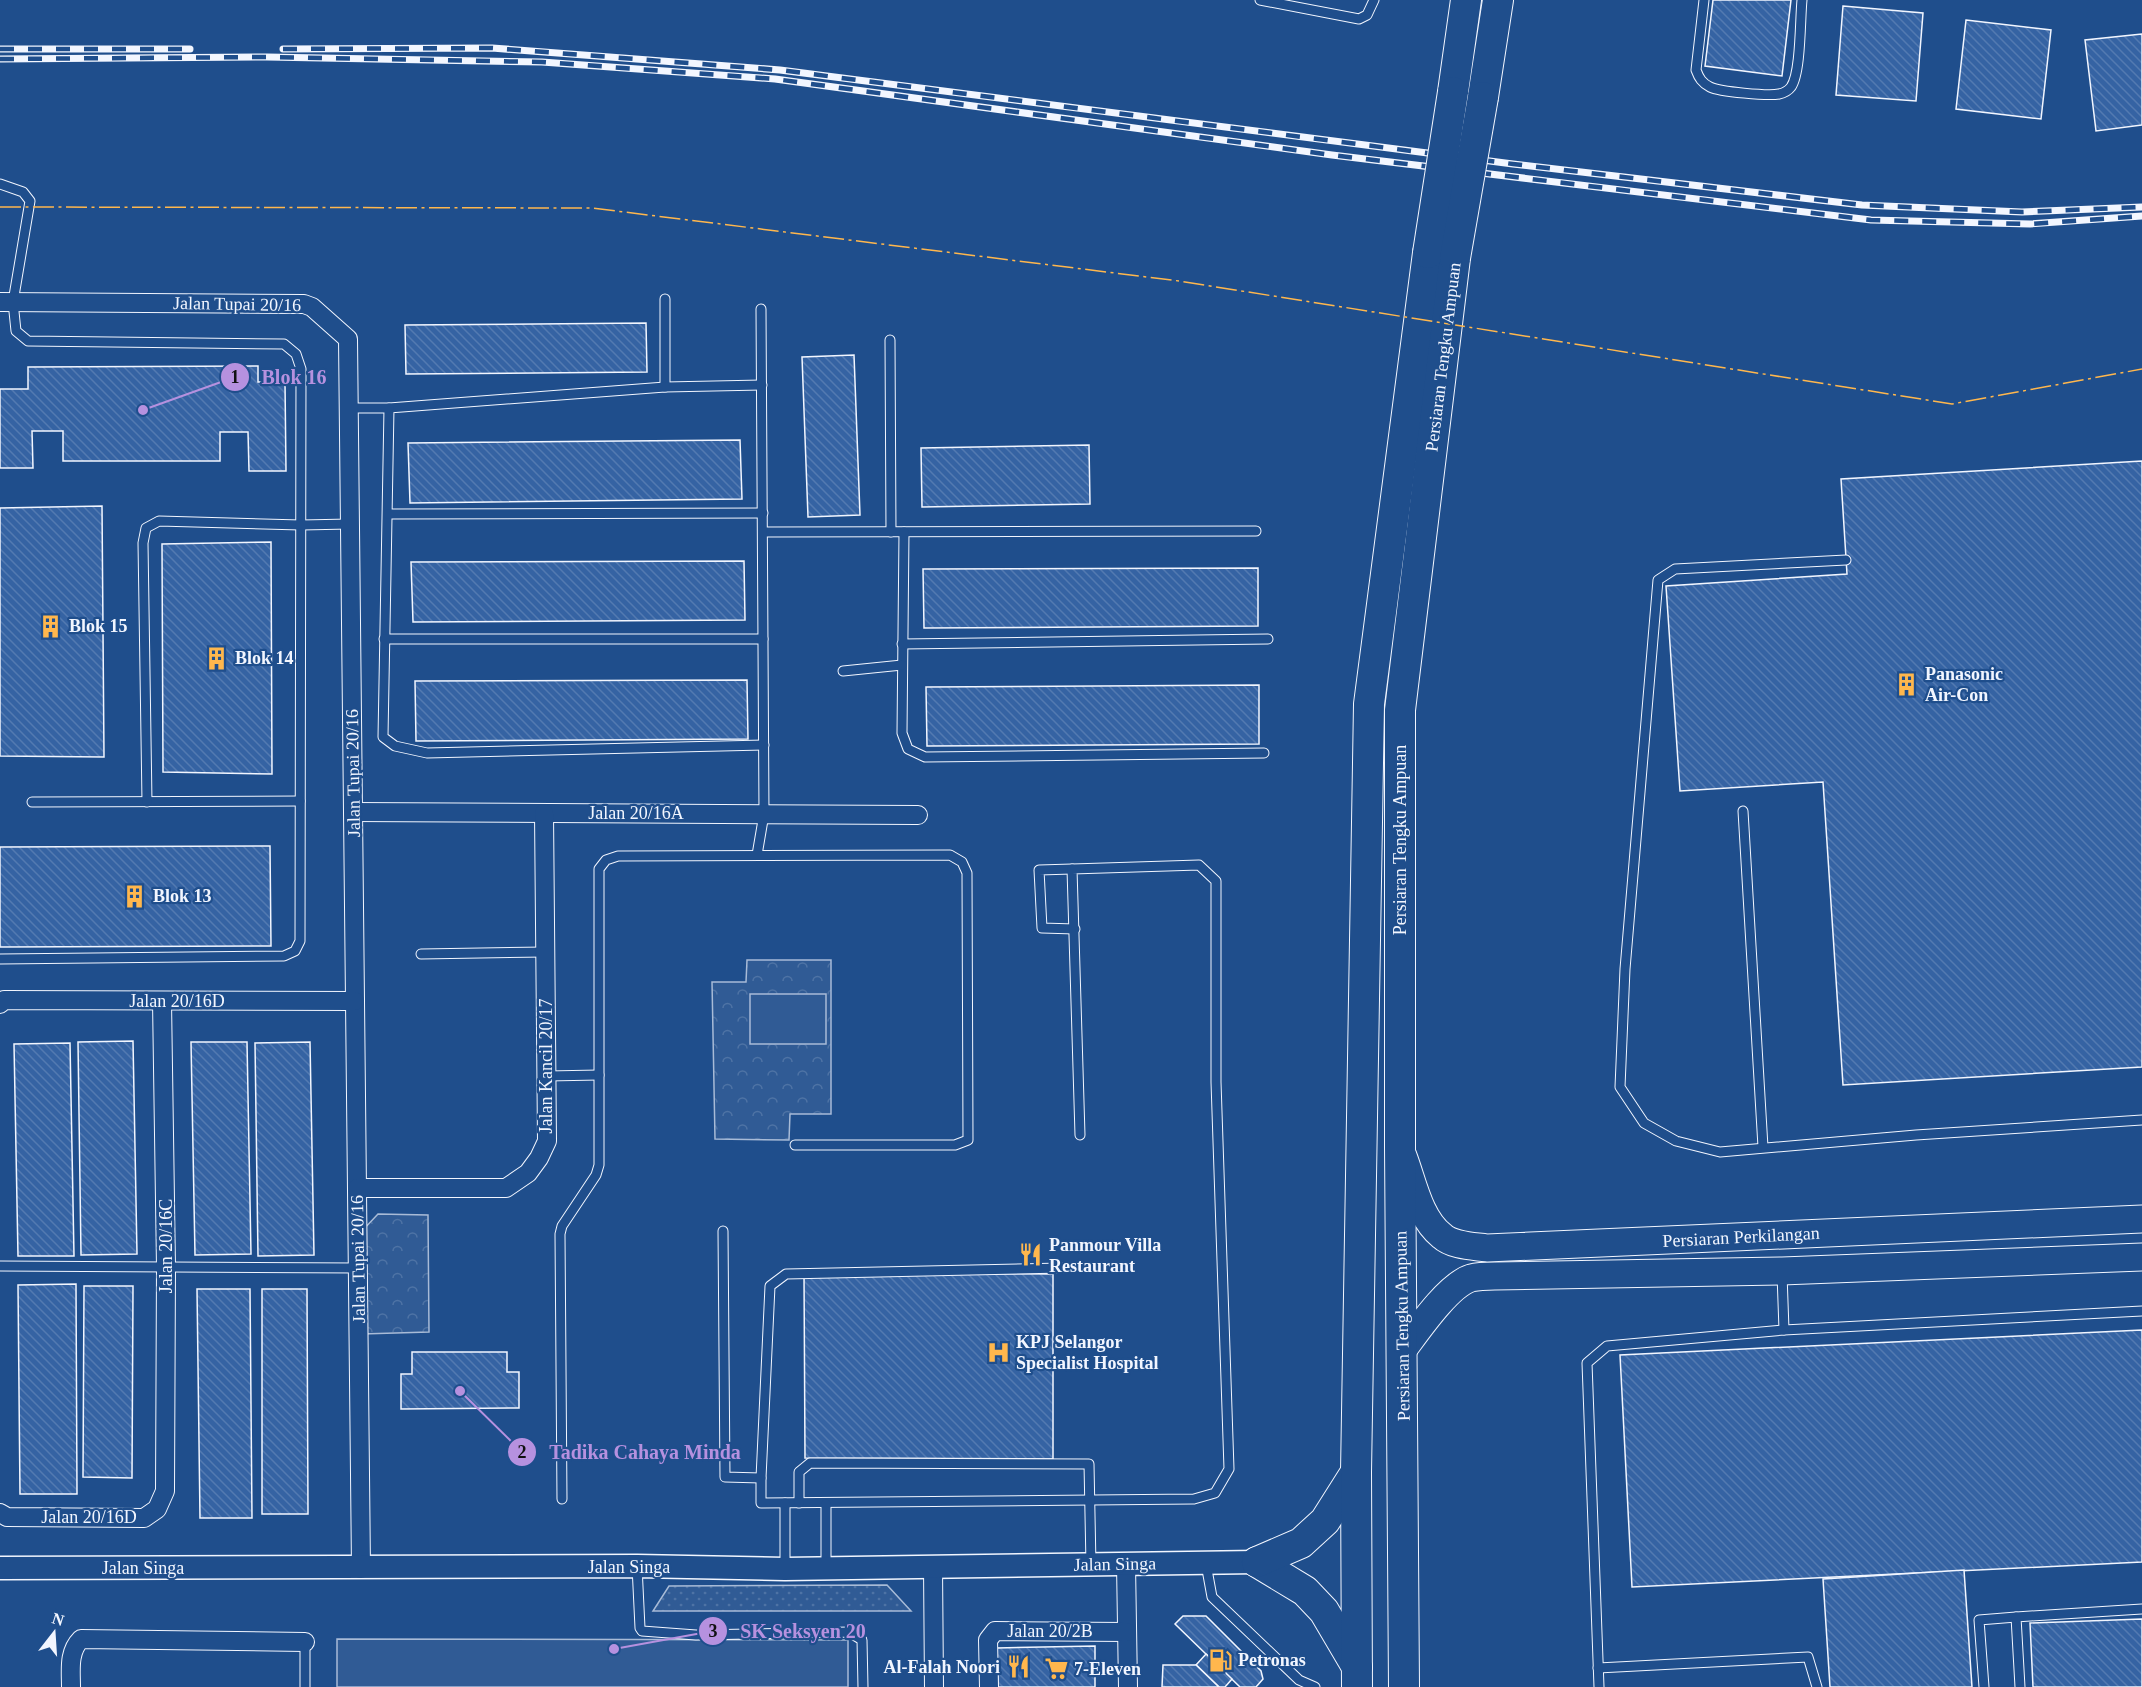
<svg xmlns="http://www.w3.org/2000/svg" width="2142" height="1687" font-family="'Times New Roman',serif">
	<style>
		.grass { fill: url(#grass-dots); stroke: #a8bbd7; stroke-width: 1.5 }
		.park { fill: url(#park-crowns); stroke: #a8bbd7; stroke-width: 1.5 }
		.pitch { fill: #305b95; stroke: #a8bbd7; stroke-width: 1.5 }
		.building { fill: url(#building-back-hatch); stroke: #f2f6ff; stroke-width: 1.5 }
		.lines { fill: none; stroke-linecap: round; stroke-linejoin: round }
		.service-casing { stroke: #f2f6ff; stroke-width: 11 }
		.minor-casing { stroke: #f2f6ff; stroke-width: 20 }
		.tertiary-casing { stroke: #f2f6ff; stroke-width: 25 }
		.secondary-casing { stroke: #f2f6ff; stroke-width: 29 }
		.primary-casing { stroke: #f2f6ff; stroke-width: 32 }
		.service { stroke: #1f4e8c; stroke-width: 9 }
		.minor { stroke: #1f4e8c; stroke-width: 18 }
		.tertiary { stroke: #1f4e8c; stroke-width: 22 }
		.secondary { stroke: #1f4e8c; stroke-width: 27 }
		.primary { stroke: #1f4e8c; stroke-width: 30 }
		.rail-casing { stroke: #f2f6ff; stroke-width: 7 }
		.rail { stroke: #1f4e8c; stroke-width: 4.5; stroke-dasharray: 14; stroke-linecap: butt }
		.primary-bridge-casing { stroke: #f2f6ff; stroke-width: 32; stroke-linecap: butt }
		.primary-bridge { stroke: #1f4e8c; stroke-width: 30 }
		.power { stroke: #ffb74d; stroke-width: 1.5; stroke-dasharray: 21 4.5 3 4.5; stroke-linecap: butt }
		.labels { text-anchor: middle; stroke-width: 4.5; stroke-linejoin: round; paint-order: stroke }
		.street-label { font-size: 18px; fill: #f2f6ff; stroke: #1f4e8c }
		.poi-label { font-size: 18px; font-weight: bold; fill: #f2f6ff; stroke: #1f4e8c; text-anchor: start }
		.leader { fill: none; stroke: #b691df; stroke-width: 2 }
		.callout-dot { fill: #b691df; stroke: #1f4e8c; stroke-width: 2 }
		.mark-label { font-size: 18px; text-anchor: middle; font-weight: bold; fill: #111 }
		.callout-label { font-size: 20px; text-anchor: middle; font-weight: bold; fill: #b691df; stroke: #1f4e8c; stroke-width: 4.5; stroke-linejoin: round; paint-order: stroke }
	</style>
	<defs>
		<pattern id="grass-dots" width="8" height="8" patternUnits="userSpaceOnUse" patternTransform="scale(1.5)"><rect width="8" height="8" fill="#305b95"/><path d="M2 2h.1M6 6h.1" fill="none" stroke="#4e73a5" stroke-width="1.8" stroke-linecap="round"/></pattern>
		<pattern id="park-crowns" width="20" height="18" patternUnits="userSpaceOnUse" patternTransform="scale(1.5)"><rect width="20" height="18" fill="#305b95"/><path d="M2 6a3 3 0 1 1 6 0M12 15a3 3 0 1 1 6 0" fill="none" stroke="#4e73a5"/></pattern>
		<pattern id="building-back-hatch" width="6" height="6" patternUnits="userSpaceOnUse" patternTransform="scale(1.5)"><rect width="6" height="6" fill="#3563a3"/><path d="M-1 5l2 2M0 0l6 6M5-1l2 2" fill="none" stroke="#537ab1"/></pattern>
	</defs>
	<rect width="100%" height="100%" fill="#1f4e8c"/>
	<!-- grass -->
	<polygon class="grass" points="887,1585 911,1611 653,1611 669,1586"/>
	<!-- park -->
	<g class="park">
		<polygon points="747,960 831,960 831,1114 790,1114 789,1140 715,1139 712,982 746,982"/>
		<polygon points="378,1214 428,1215 429,1332 362,1334 361,1232"/>
	</g>
	<!-- pitch -->
	<g class="pitch">
		<rect x="750" y="994" width="76" height="50"/>
		<polygon points="337,1639 848,1640 848,1687 337,1687"/>
	</g>
	<!-- building -->
	<g class="building">
		<polygon points="1713,0 1791,0 1782,76 1705,66"/>
		<polygon points="1843,6 1923,13 1916,101 1836,95"/>
		<polygon points="1966,20 2051,30 2041,119 1956,109"/>
		<polygon points="2142,34 2142,125 2096,131 2085,40"/>
		<polygon points="646,323 647,372 406,374 405,325"/>
		<polygon points="854,355 860,515 808,517 802,357"/>
		<polygon points="258,366 258,382 285,382 286,471 249,471 248,432 220,432 220,461 63,461 63,431 32,431 33,468 0,468 0,389 28,389 28,367"/>
		<polygon points="740,440 742,499 410,503 408,443"/>
		<polygon points="1089,445 1090,504 922,507 921,448"/>
		<polygon points="2142,461 2142,1067 1843,1085 1823,782 1680,791 1666,586 1847,574 1841,479"/>
		<polygon points="102,506 104,757 0,756 0,508"/>
		<polygon points="271,542 272,774 163,772 162,544"/>
		<polygon points="744,561 745,620 413,622 411,562"/>
		<polygon points="1258,568 1258,626 924,628 923,569"/>
		<polygon points="747,680 748,739 416,741 415,681"/>
		<polygon points="1259,685 1259,744 927,746 926,687"/>
		<polygon points="270,846 271,946 0,947 0,847"/>
		<polygon points="133,1041 137,1254 81,1255 78,1042"/>
		<polygon points="191,1042 247,1042 251,1254 195,1255"/>
		<polygon points="310,1042 314,1255 258,1256 255,1043"/>
		<polygon points="70,1043 74,1256 18,1256 14,1044"/>
		<polygon points="804,1273 1053,1274 1053,1459 805,1458"/>
		<polygon points="76,1284 77,1494 20,1494 18,1285"/>
		<polygon points="84,1286 133,1286 132,1478 83,1477"/>
		<polygon points="197,1289 250,1289 252,1518 200,1518"/>
		<polygon points="262,1289 307,1289 308,1514 262,1514"/>
		<polygon points="2142,1330 2142,1562 1632,1587 1620,1355"/>
		<polygon points="412,1352 507,1352 507,1372 519,1372 519,1408 401,1409 401,1374 412,1374"/>
		<polygon points="1964,1570 1972,1687 1830,1687 1823,1579"/>
		<polygon points="1183,1616 1206,1616 1261,1671 1263,1679 1256,1687 1240,1687 1175,1624"/>
		<polygon points="2142,1619 2142,1687 2033,1687 2030,1623"/>
		<polygon points="1095,1646 1095,1687 998,1687 997,1648"/>
		<polygon points="1206,1654 1232,1679 1225,1687 1219,1687 1196,1665"/>
		<polygon points="1163,1665 1196,1665 1219,1687 1162,1687"/>
	</g>
	<g class="lines">
		<defs>
			<g id="service">
				<polyline points="1260,0 1359,19 1367,15 1374,0"/>
				<path d="M 1704,0 L 1696,70 C 1699,78 1702,83 1710,87 C 1720,92 1768,96 1779,94 C 1784,93 1788,91 1791,87 C 1801,73 1800,19 1802,0"/>
				<polyline points="0,184 23,192 30,201 13,302 16,331 28,341 284,344 296,354 301,369 300,941 295,951 284,956 0,959"/>
				<polyline points="665,299 665,387"/>
				<polyline points="890,340 891,532"/>
				<polyline points="762,385 665,387 389,408 383,737 395,746 427,753 764,745"/>
				<polyline points="349,408 389,408"/>
				<polyline points="388,514 763,513"/>
				<polyline points="763,532 1256,531"/>
				<polyline points="904,532 902,733 908,749 925,757 1264,753"/>
				<polyline points="1846,560 1675,569 1658,580 1625,969 1620,1087 1644,1123 1676,1141 1720,1152 1916,1135 2142,1120"/>
				<polyline points="384,639 763,639"/>
				<polyline points="902,644 1268,639"/>
				<polyline points="843,671 902,665"/>
				<polyline points="32,802 300,801"/>
				<polyline points="147,802 143,543 146,528 159,521 301,525 350,524"/>
				<polyline points="1743,811 1763,1147"/>
				<polyline points="757,855 764,814 761,309"/>
				<polyline points="1072,869 1039,870 1042,928 1075,929"/>
				<polyline points="421,954 545,952"/>
				<polyline points="547,1076 599,1075"/>
				<polyline points="723,1231 725,1477 761,1478"/>
				<polyline points="0,1266 358,1268"/>
				<polyline points="1063,1268 786,1274 770,1286 761,1478 761,1503 1194,1499 1215,1493 1229,1469 1216,1082 1216,881 1199,865 1072,869 1080,1135"/>
				<polyline points="1782,1274 1784,1330"/>
				<polyline points="562,1499 560,1234 562,1226 596,1175 599,1165 599,869 606,860 618,856 950,855 962,862 967,873 968,1140 955,1145 795,1145"/>
				<polyline points="799,1503 799,1472 810,1463 1089,1464 1091,1565"/>
				<polyline points="1206,1564 1212,1597 1299,1680 1315,1687"/>
				<polyline points="637,1566 640,1628 642,1631 696,1635 849,1632 862,1640 863,1687"/>
				<polyline points="826,1567 826,1504"/>
				<polyline points="785,1569 785,1503"/>
				<polyline points="1598,1668 1808,1657 1817,1687"/>
				<polyline points="305,1687 305,1642"/>
				<polyline points="1599,1687 1587,1363 1607,1346 1784,1330 2142,1311"/>
				<polyline points="1984,1687 1979,1620 2016,1617"/>
				<polyline points="2020,1687 2016,1617 2142,1609"/>
			</g>
			<g id="minor">
				<polyline points="0,302 304,304 312,307 348,339 361,1569"/>
				<polyline points="353,812 918,815"/>
				<polyline points="0,1004 4,1000 355,1001"/>
				<polyline points="357,1188 506,1188 528,1173 539,1158 547,1141 544,813"/>
				<polyline points="0,1513 7,1517 144,1518 157,1509 165,1491 166,1267 162,1001"/>
				<polyline points="1126,1564 1128,1687"/>
				<polyline points="933,1567 934,1687"/>
				<path d="M 71,1687 C 71,1670 68,1652 81,1639 L 305,1642"/>
				<polyline points="989,1687 988,1640 995,1631 1127,1632"/>
			</g>
			<polyline id="tertiary" points="0,1568 637,1566 785,1569 1257,1562"/>
			<g id="secondary">
				<path d="M 1403,1156 C 1413,1182 1419,1218 1442,1236 C 1453,1246 1473,1246 1487,1248 L 2142,1219"/>
				<path d="M 1402,1351 C 1417,1331 1448,1285 1471,1278 C 1479,1276 1487,1276 1495,1276 L 1782,1271 L 2142,1257"/>
			</g>
			<g id="primary">
				<polyline points="1453,92 1466,0"/>
				<polyline points="1483,97 1498,0"/>
				<polyline points="1257,1562 1305,1591 1324,1611 1357,1667"/>
				<polyline points="1257,1562 1301,1543 1325,1521 1356,1472"/>
				<polyline points="1357,1687 1356,1472 1369,704 1428,253"/>
				<polyline points="1404,1687 1400,1147 1400,710 1455,258"/>
			</g>
		</defs>
		<!-- service casing -->
		<use href="#service" class="service-casing"/>
		<!-- minor casing -->
		<use href="#minor" class="minor-casing"/>
		<!-- tertiary casing -->
		<use href="#tertiary" class="tertiary-casing"/>
		<!-- secondary casing -->
		<use href="#secondary" class="secondary-casing"/>
		<!-- primary casing -->
		<use href="#primary" class="primary-casing"/>
		<!-- service -->
		<use href="#service" class="service"/>
		<!-- minor -->
		<use href="#minor" class="minor"/>
		<!-- tertiary -->
		<use href="#tertiary" class="tertiary"/>
		<!-- secondary -->
		<use href="#secondary" class="secondary"/>
		<!-- primary -->
		<use href="#primary" class="primary"/>
		<defs>
			<g id="rail">
				<polyline points="0,49 190,49"/>
				<polyline points="283,49 492,48 780,70 1513,164 1862,205 2022,212 2142,207"/>
				<polyline points="0,59 267,57 542,62 775,79 1332,155 1871,220 2030,224 2142,216"/>
			</g>
		</defs>
		<!-- rail casing -->
		<use href="#rail" class="rail-casing"/>
		<!-- rail -->
		<use href="#rail" class="rail"/>
		<defs>
			<g id="primary-bridge">
				<polyline points="1428,253 1453,92"/>
				<polyline points="1455,258 1483,97"/>
			</g>
		</defs>
		<!-- primary-bridge casing -->
		<use href="#primary-bridge" class="primary-bridge-casing"/>
		<!-- primary-bridge -->
		<use href="#primary-bridge" class="primary-bridge"/>
		<!-- power -->
		<polyline class="power" points="0,207 592,208 1179,281 1952,404 2142,369"/>
	</g>
	<!-- icons -->
	<defs>
		<symbol id="building-bare" viewBox="-9 -9 18 18"><path d="M-4-6H4V6H1V3H-1V6H-4ZM-2.5-4.3h1.7v1.8h-1.7ZM.8-4.3h1.7v1.8H.8ZM-2.5-1h1.7V.8h-1.7ZM.8-1h1.7V.8H.8Z" fill="#ffb74d" stroke="#1f4e8c" stroke-width="2.5" paint-order="stroke"/></symbol>
		<symbol id="restaurant-bare" viewBox="-9 -9 18 18"><path d="M-5-6h1v4h1v-4h1v4h1v-4h1v5L-1.5 .5V6h-2V.5L-5-1ZM5-6V6H3V1.5H1.5Q1.5-4 5-6Z" fill="#ffb74d" stroke="#1f4e8c" stroke-width="2.5" paint-order="stroke"/></symbol>
		<symbol id="hospital-bare" viewBox="-9 -9 18 18"><path d="M-5-5h3v3.5h4V-5h3V5h-3V1.5h-4V5h-3Z" fill="#ffb74d" stroke="#1f4e8c" stroke-width="2.5" paint-order="stroke"/></symbol>
		<symbol id="fuel-bare" viewBox="-9 -9 18 18"><path d="M-5.5-6h7V0h2V4h1.3V-2.5L3-4.5l.8-.8L6-3V5H2.5V1h-1V6h-7ZM-4.2-4.7v3.2H.2V-4.7Z" fill="#ffb74d" stroke="#1f4e8c" stroke-width="2.5" paint-order="stroke"/></symbol>
		<symbol id="supermarket-bare" viewBox="-9 -9 18 18"><path d="M-6-5.5h2.5l.6 2H6L4.5 2H-2.5L-4.4-4H-6ZM-1.5 3.2a1.3 1.3 0 1 0 .1 0ZM3 3.2a1.3 1.3 0 1 0 .1 0Z" fill="#ffb74d" stroke="#1f4e8c" stroke-width="2.5" paint-order="stroke"/></symbol>
	</defs>
	<g fill-rule="evenodd">
		<use href="#building-bare" x="34" y="610" width="33" height="33"/>
		<use href="#building-bare" x="200" y="642" width="33" height="33"/>
		<use href="#building-bare" x="1890" y="668" width="33" height="33"/>
		<use href="#building-bare" x="118" y="880" width="33" height="33"/>
		<use href="#restaurant-bare" x="1014" y="1238" width="33" height="33"/>
		<use href="#hospital-bare" x="982" y="1336" width="33" height="33"/>
		<use href="#fuel-bare" x="1204" y="1644" width="33" height="33"/>
		<use href="#restaurant-bare" x="1002" y="1650" width="33" height="33"/>
		<use href="#supermarket-bare" x="1040" y="1652" width="33" height="33"/>
	</g>
	<g class="labels">
		<!-- street labels -->
		<g class="street-label">
			<text transform="translate(237 304) rotate(1)" y="6">Jalan Tupai 20/16</text>
			<text transform="translate(1443 357) rotate(-83)" y="6">Persiaran Tengku Ampuan</text>
			<text transform="translate(353 773) rotate(-91)" y="6">Jalan Tupai 20/16</text>
			<text x="636" y="819">Jalan 20/16A</text>
			<text transform="translate(1400 840) rotate(-90)" y="6">Persiaran Tengku Ampuan</text>
			<text x="177" y="1007">Jalan 20/16D</text>
			<text transform="translate(546 1066) rotate(-90)" y="6">Jalan Kancil 20/17</text>
			<text transform="translate(1741 1237) rotate(-3)" y="6">Persiaran Perkilangan</text>
			<text transform="translate(166 1246) rotate(-90)" y="6">Jalan 20/16C</text>
			<text transform="translate(358 1259) rotate(-91)" y="6">Jalan Tupai 20/16</text>
			<text transform="translate(1402 1326) rotate(-91)" y="6">Persiaran Tengku Ampuan</text>
			<text x="89" y="1523">Jalan 20/16D</text>
			<text transform="translate(1115 1564) rotate(-1)" y="6">Jalan Singa</text>
			<text x="629" y="1573">Jalan Singa</text>
			<text x="143" y="1574">Jalan Singa</text>
			<text x="1050" y="1637">Jalan 20/2B</text>
		</g>
		<!-- poi labels -->
		<g class="poi-label">
			<text x="69" y="632">Blok 15</text>
			<text x="235" y="664">Blok 14</text>
			<text x="1925" y="680">Panasonic<tspan x="1925" dy="21">Air-Con</tspan></text>
			<text x="153" y="902">Blok 13</text>
			<text x="1049" y="1251">Panmour Villa<tspan x="1049" dy="21">Restaurant</tspan></text>
			<text x="1016" y="1348">KPJ Selangor<tspan x="1016" dy="21">Specialist Hospital</tspan></text>
			<text x="1238" y="1666">Petronas</text>
			<text x="1000" y="1673" text-anchor="end">Al-Falah Noori</text>
			<text x="1074" y="1675">7-Eleven</text>
		</g>
	</g>
	<!-- callouts -->
	<path class="leader" d="M143 410L235 377M460 1391L522 1452M614 1649L713 1631"/>
	<g class="callout-dot">
		<circle cx="143" cy="410" r="6"/>
		<circle cx="460" cy="1391" r="6"/>
		<circle cx="614" cy="1649" r="6"/>
		<circle cx="235" cy="377" r="15"/>
		<circle cx="522" cy="1452" r="15"/>
		<circle cx="713" cy="1631" r="15"/>
	</g>
	<g class="mark-label">
		<text x="235" y="383">1</text>
		<text x="522" y="1458">2</text>
		<text x="713" y="1637">3</text>
	</g>
	<g class="callout-label">
		<text x="294" y="384">Blok 16</text>
		<text x="645" y="1459">Tadika Cahaya Minda</text>
		<text x="803" y="1638">SK Seksyen 20</text>
	</g>
	<!-- north arrow -->
	<g transform="translate(54 1633) rotate(17)" stroke="#1f4e8c" stroke-width="4.5" paint-order="stroke">
	<path d="M0-4.5L10 22L0 15L-10 22Z" fill="#f2f6ff"/>
	<text y="-9" font-size="16" font-weight="bold" text-anchor="middle" fill="#f2f6ff">N</text>
	</g>
</svg>
